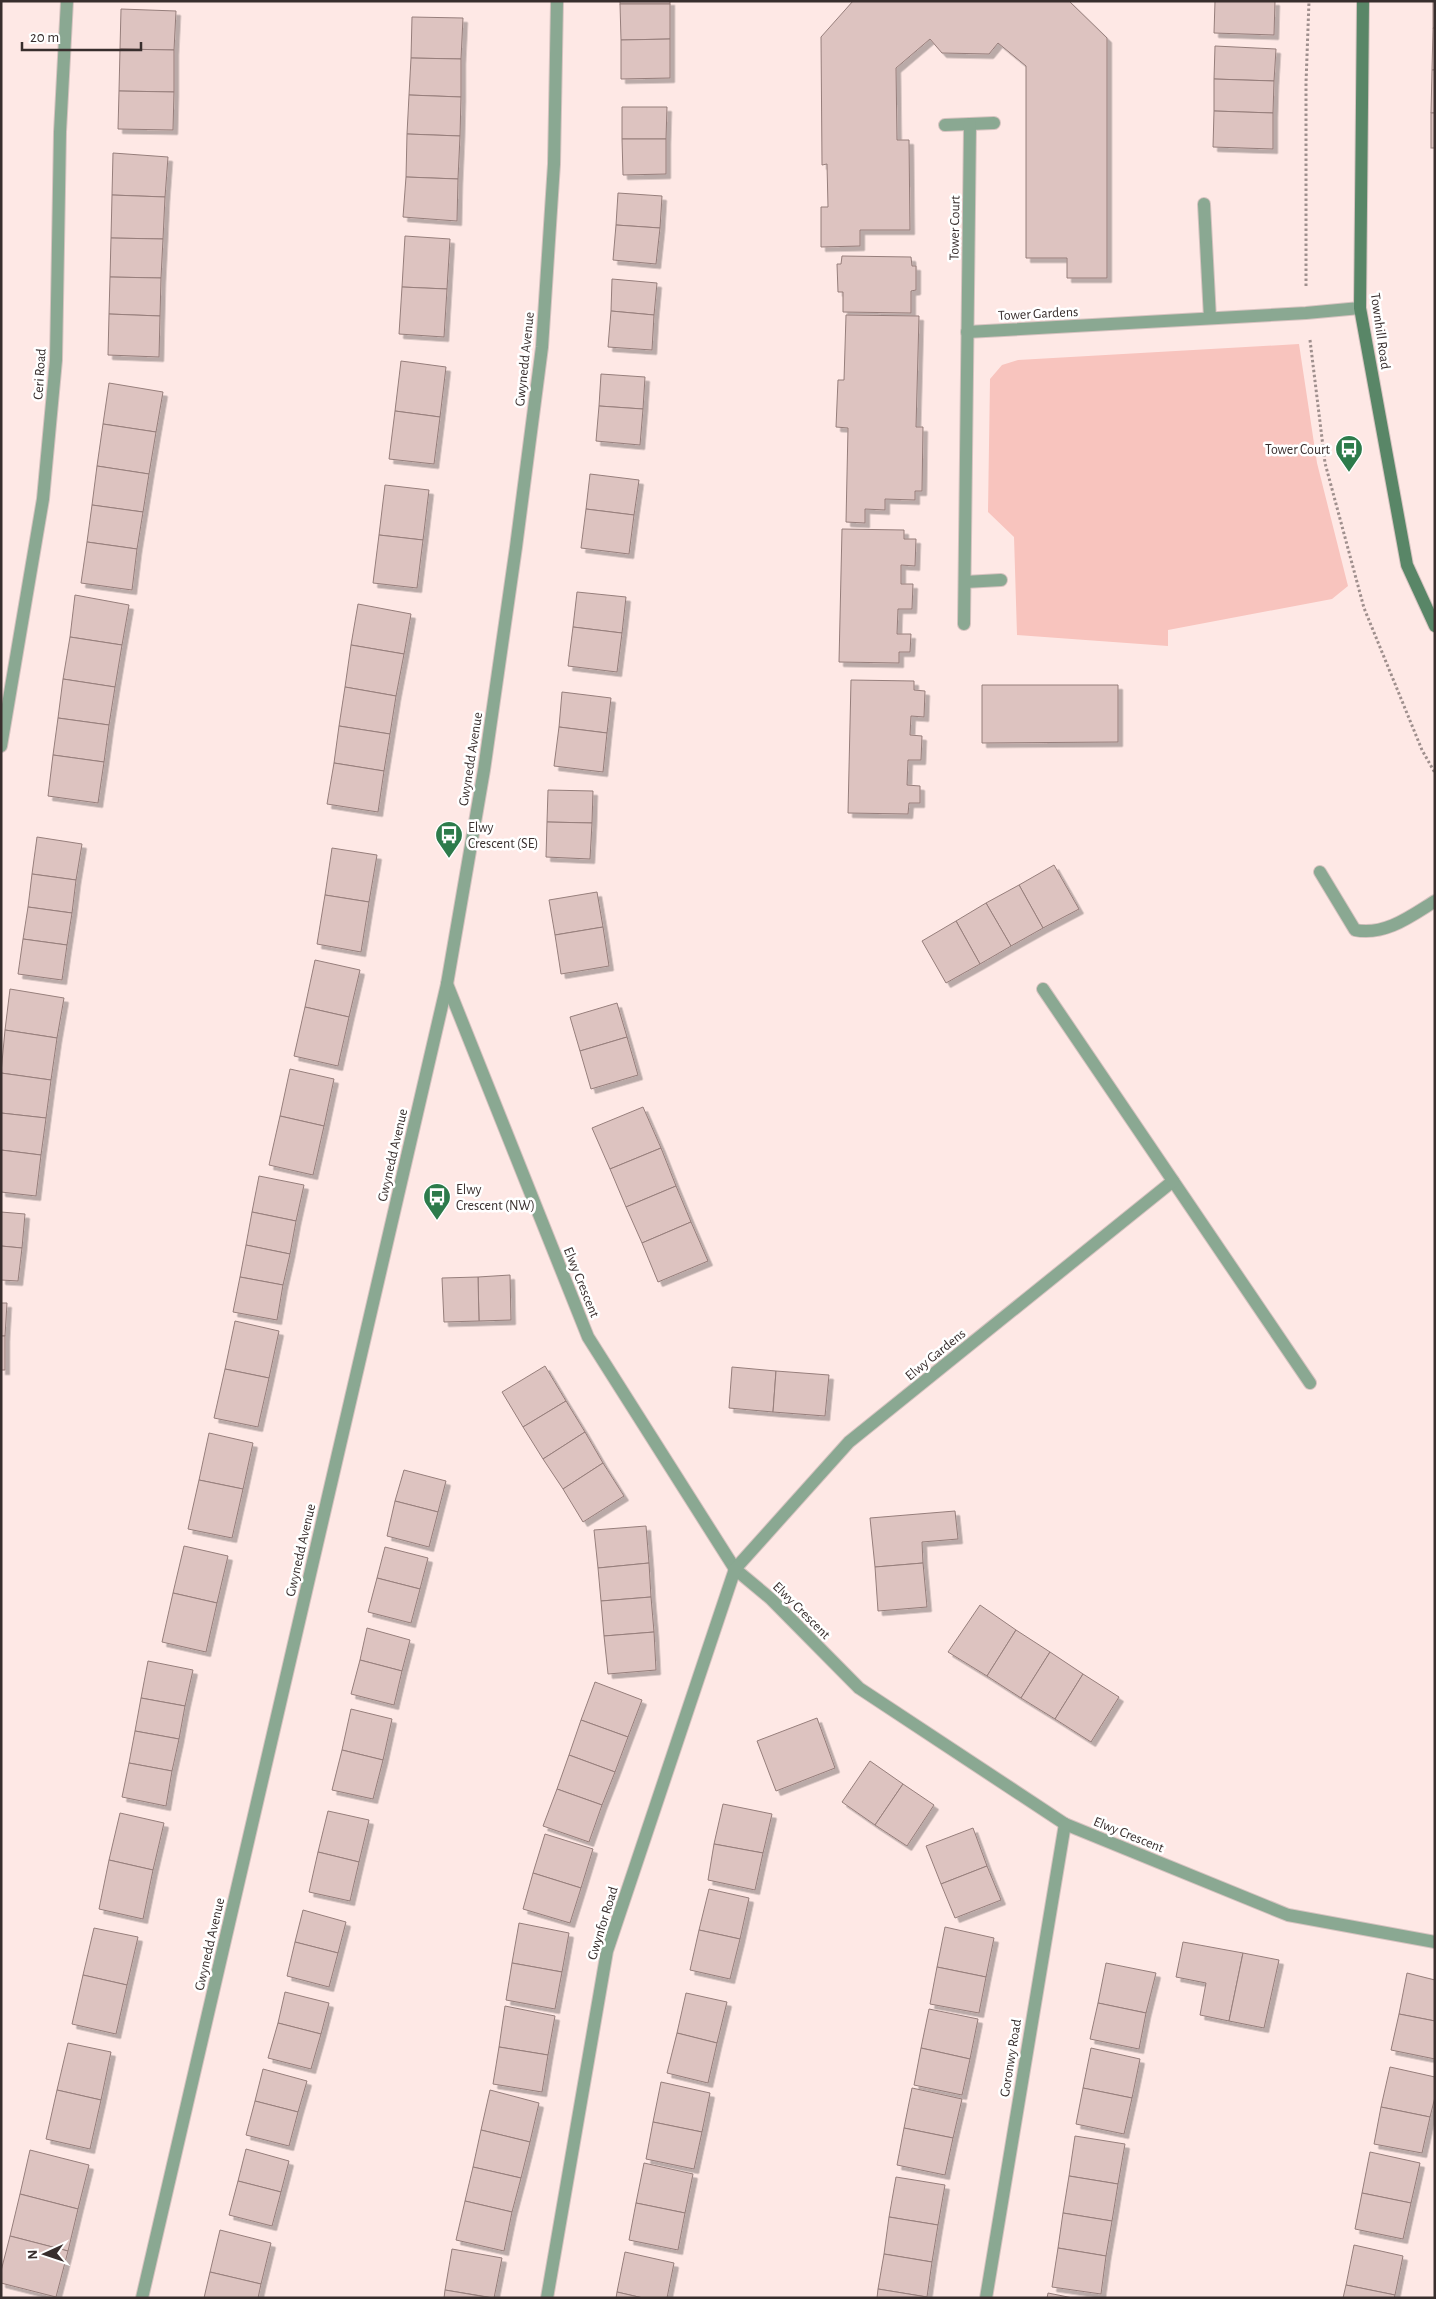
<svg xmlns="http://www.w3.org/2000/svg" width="1436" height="2299" font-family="'Alegreya Sans',sans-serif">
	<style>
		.green { fill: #f8c4be }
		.building { fill: #ddc3c0; stroke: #967e7b; filter: url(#shadow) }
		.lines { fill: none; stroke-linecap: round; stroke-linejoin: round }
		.lane-casing { stroke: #d6c3c0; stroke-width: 14 }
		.street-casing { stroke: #d6c3c0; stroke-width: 14 }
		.secondary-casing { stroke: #d6c3c0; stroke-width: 14 }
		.path { stroke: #9f8f8d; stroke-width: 3; stroke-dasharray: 2.5 2.5; stroke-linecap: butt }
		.lane { stroke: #8aa892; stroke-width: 12 }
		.street { stroke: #8aa892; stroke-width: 12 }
		.secondary { stroke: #598667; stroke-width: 12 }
		.labels { text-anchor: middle; stroke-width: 5; stroke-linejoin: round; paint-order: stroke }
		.street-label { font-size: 14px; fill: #382e2d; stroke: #fff }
		.poi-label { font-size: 14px; fill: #382e2d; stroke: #fff; text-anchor: start }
	</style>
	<defs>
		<filter id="shadow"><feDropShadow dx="4.5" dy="4.5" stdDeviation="0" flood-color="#0004"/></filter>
	</defs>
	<rect width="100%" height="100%" fill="#fee8e5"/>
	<!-- green -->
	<polygon class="green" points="1299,344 1317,463 1348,586 1332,599 1168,630 1168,646 1017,635 1014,537 988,512 990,379 1002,365 1018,360"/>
	<!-- building -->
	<g class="building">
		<rect x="620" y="1" width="50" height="3"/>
		<polygon points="853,1 1069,1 1107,38 1107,278 1067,278 1067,258 1026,258 1026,66 998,43 989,54 942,53 930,39 896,68 897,140 909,140 910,230 860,230 860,246 821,247 821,207 828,207 827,164 822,165 821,37"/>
		<polygon points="1215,1 1275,1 1274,35 1214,33"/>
		<rect x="1433" y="1" width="2" height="27"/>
		<polygon points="620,4 670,4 670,39 621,40"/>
		<polygon points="121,9 176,11 174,50 120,49"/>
		<polygon points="412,17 463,18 461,59 411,58"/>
		<polygon points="1433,28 1435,28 1435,70 1432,70"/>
		<polygon points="670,39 670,78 621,79 621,40"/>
		<polygon points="1215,46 1276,49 1274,81 1214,79"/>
		<polygon points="120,49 174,50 174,92 119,91"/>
		<polygon points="411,58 461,59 461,97 409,95"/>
		<polygon points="1432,70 1435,70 1435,113 1431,113"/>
		<polygon points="1214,79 1274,81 1273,113 1214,111"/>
		<polygon points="119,91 174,92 173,130 118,129"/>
		<polygon points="409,95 461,97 460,136 407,134"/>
		<polygon points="622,107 667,107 666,139 622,139"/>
		<polygon points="1214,111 1273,113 1273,149 1213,147"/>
		<rect x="1431" y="113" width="4" height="35"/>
		<polygon points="407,134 460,136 458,179 406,177"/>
		<polygon points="622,139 666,139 666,174 623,175"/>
		<polygon points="113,153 168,157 165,197 112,195"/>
		<polygon points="406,177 458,179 457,221 403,217"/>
		<polygon points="618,193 662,196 660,228 616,225"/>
		<polygon points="112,195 165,197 163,239 111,238"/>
		<polygon points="616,225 660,228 656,264 613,260"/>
		<polygon points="405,236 450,239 447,289 402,287"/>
		<polygon points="111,238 163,239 161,278 110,277"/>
		<polygon points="842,256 911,257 912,266 916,266 916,290 911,291 911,313 843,312 843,292 838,292 837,264 841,264"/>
		<polygon points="110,277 161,278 160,316 109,314"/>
		<polygon points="612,279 657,283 654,315 611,311"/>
		<polygon points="402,287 447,289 444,337 399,334"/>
		<polygon points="611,311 654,315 652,350 608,347"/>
		<polygon points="109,314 160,316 159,357 108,355"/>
		<polygon points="846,315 919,316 916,427 923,427 922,491 915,491 915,500 885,499 885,510 865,509 865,523 846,522 848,428 836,427 838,380 844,380"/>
		<polygon points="401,361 446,367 440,417 395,411"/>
		<polygon points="601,374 645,377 643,409 599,406"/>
		<polygon points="109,383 163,392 156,432 103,424"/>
		<polygon points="599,406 643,409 640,445 596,441"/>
		<polygon points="395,411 440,417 434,464 389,459"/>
		<polygon points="103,424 156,432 149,474 97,466"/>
		<polygon points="97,466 149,474 143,512 92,505"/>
		<polygon points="590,474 639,480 634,515 586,509"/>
		<polygon points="385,485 429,490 423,540 379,535"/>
		<polygon points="92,505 143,512 137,549 87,542"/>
		<polygon points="586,509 634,515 629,554 581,548"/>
		<polygon points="842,529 904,530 904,539 916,539 915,566 901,565 901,584 913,584 912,609 898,609 897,634 911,634 910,652 899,652 899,663 839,662"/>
		<polygon points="379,535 423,540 417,588 373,583"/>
		<polygon points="87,542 137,549 132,590 81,583"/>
		<polygon points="577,592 626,597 622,633 573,627"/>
		<polygon points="75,595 129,605 122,645 70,637"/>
		<polygon points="358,604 411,614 404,654 351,645"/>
		<polygon points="573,627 622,633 617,672 568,666"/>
		<polygon points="70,637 122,645 115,687 63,679"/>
		<polygon points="351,645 404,654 396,696 345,687"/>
		<polygon points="63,679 115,687 109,725 58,718"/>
		<polygon points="851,680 914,681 914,690 925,691 924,717 911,716 910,735 922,736 921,760 908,760 907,785 920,786 920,803 909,803 908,814 848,813"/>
		<polygon points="982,685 1118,685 1118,742 982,743"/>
		<polygon points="345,687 396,696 390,734 339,726"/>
		<polygon points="562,692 611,698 607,733 559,727"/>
		<polygon points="58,718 109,725 104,762 53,755"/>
		<polygon points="339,726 390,734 384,771 334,763"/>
		<polygon points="559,727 607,733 603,772 554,766"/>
		<polygon points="53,755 104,762 98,803 48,796"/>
		<polygon points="334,763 384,771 378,812 327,804"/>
		<polygon points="548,790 593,791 592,823 547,822"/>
		<polygon points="547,822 592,823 590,859 546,857"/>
		<polygon points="37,837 82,844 76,880 32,874"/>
		<polygon points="332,848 377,855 369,902 325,895"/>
		<polygon points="1054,865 1079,909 1043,928 1019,885"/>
		<polygon points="32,874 76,880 72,913 28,907"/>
		<polygon points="1019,885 1043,928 1011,946 986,903"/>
		<polygon points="597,892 603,927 555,935 549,900"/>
		<polygon points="325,895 369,902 361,952 317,944"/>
		<polygon points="986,903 1011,946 980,964 956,921"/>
		<polygon points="28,907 72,913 67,945 23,939"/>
		<polygon points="956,921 980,964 946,983 922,941"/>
		<polygon points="603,927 609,966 561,974 555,935"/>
		<polygon points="23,939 67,945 62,980 18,974"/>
		<polygon points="315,960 360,970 349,1017 305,1007"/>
		<polygon points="10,989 64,998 57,1038 5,1030"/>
		<polygon points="617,1003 627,1037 580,1051 570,1017"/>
		<polygon points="305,1007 349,1017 338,1066 294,1056"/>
		<polygon points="5,1030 57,1038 51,1080 1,1073"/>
		<polygon points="627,1037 638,1075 591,1089 580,1051"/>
		<polygon points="290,1069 334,1079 324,1126 280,1116"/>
		<polygon points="1,1073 51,1080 46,1118 1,1113"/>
		<polygon points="643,1107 661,1148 610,1169 592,1128"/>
		<polygon points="1,1113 46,1118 41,1155 1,1150"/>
		<polygon points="280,1116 324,1126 313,1175 269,1165"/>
		<polygon points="661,1148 676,1186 626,1207 610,1169"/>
		<polygon points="1,1150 41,1155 36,1196 1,1192"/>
		<polygon points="259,1176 304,1185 296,1221 252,1212"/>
		<polygon points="676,1186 691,1222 642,1243 626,1207"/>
		<polygon points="1,1212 25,1214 22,1248 1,1246"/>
		<polygon points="252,1212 296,1221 290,1254 246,1245"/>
		<polygon points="691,1222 708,1261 658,1282 642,1243"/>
		<polygon points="246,1245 290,1254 283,1285 240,1277"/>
		<polygon points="1,1246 22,1248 18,1281 1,1280"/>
		<polygon points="510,1275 511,1320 479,1321 478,1277"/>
		<polygon points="240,1277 283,1285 277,1320 233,1312"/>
		<polygon points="478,1277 479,1321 444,1322 442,1278"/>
		<polygon points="1,1303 7,1303 5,1336 1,1336"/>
		<polygon points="235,1321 279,1331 269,1378 225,1369"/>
		<rect x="1" y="1336" width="4" height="34"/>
		<polygon points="545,1366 566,1401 523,1427 502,1392"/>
		<polygon points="732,1367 776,1371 773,1412 729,1408"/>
		<polygon points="225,1369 269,1378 258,1427 214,1418"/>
		<polygon points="776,1371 829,1375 825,1416 773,1412"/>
		<polygon points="566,1401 585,1432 543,1459 523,1427"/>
		<polygon points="585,1432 603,1463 563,1489 543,1459"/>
		<polygon points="209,1433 253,1443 243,1489 199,1480"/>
		<polygon points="603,1463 624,1496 583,1522 563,1489"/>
		<polygon points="404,1470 446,1481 438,1512 395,1501"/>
		<polygon points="199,1480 243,1489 232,1538 188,1529"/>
		<polygon points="395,1501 438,1512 429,1547 387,1536"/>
		<polygon points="955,1511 958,1539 922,1542 923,1563 875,1567 870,1518"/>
		<polygon points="646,1526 649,1563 598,1568 594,1530"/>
		<polygon points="184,1546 228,1556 217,1603 173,1593"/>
		<polygon points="385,1547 428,1558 420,1589 377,1578"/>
		<polygon points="649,1563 651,1597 601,1601 598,1568"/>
		<polygon points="923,1563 927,1607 878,1611 875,1567"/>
		<polygon points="377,1578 420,1589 411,1623 368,1612"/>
		<polygon points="173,1593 217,1603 206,1652 162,1642"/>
		<polygon points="651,1597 654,1632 604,1636 601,1601"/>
		<polygon points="980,1605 1016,1630 987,1676 948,1652"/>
		<polygon points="367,1628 410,1640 402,1671 360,1660"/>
		<polygon points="1016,1630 1050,1652 1021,1698 987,1676"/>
		<polygon points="654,1632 656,1670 608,1674 604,1636"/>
		<polygon points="1050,1652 1083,1674 1055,1719 1021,1698"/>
		<polygon points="360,1660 402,1671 394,1705 351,1694"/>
		<polygon points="148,1661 193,1670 185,1706 141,1698"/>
		<polygon points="1083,1674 1119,1697 1091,1742 1055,1719"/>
		<polygon points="595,1682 642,1700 628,1737 581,1720"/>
		<polygon points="141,1698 185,1706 179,1739 135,1731"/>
		<polygon points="351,1709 392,1719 383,1760 342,1750"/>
		<polygon points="817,1718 835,1768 776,1791 757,1741"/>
		<polygon points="581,1720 628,1737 615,1772 569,1755"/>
		<polygon points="135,1731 179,1739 172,1771 129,1763"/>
		<polygon points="342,1750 383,1760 373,1799 332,1790"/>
		<polygon points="569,1755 615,1772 602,1805 557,1789"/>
		<polygon points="870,1761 903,1784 875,1825 842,1802"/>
		<polygon points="129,1763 172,1771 166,1806 122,1797"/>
		<polygon points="903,1784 934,1805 907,1846 875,1825"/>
		<polygon points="557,1789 602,1805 589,1842 543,1826"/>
		<polygon points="723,1804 772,1814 763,1853 714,1844"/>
		<polygon points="328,1811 369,1820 359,1862 318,1852"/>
		<polygon points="120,1813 164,1823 153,1870 109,1860"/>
		<polygon points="973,1828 987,1866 941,1884 926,1846"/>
		<polygon points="545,1834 593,1849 581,1888 533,1873"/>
		<polygon points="714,1844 763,1853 755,1890 708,1880"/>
		<polygon points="318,1852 359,1862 350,1901 309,1892"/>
		<polygon points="109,1860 153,1870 143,1919 99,1909"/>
		<polygon points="987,1866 1001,1900 955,1918 941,1884"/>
		<polygon points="533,1873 581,1888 570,1923 523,1909"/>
		<polygon points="709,1889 749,1898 740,1939 699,1930"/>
		<polygon points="303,1910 346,1922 338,1953 295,1942"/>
		<polygon points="519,1923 569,1933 562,1972 512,1963"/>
		<polygon points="945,1927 994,1938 986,1977 937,1967"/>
		<polygon points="94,1928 138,1937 127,1985 83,1975"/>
		<polygon points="699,1930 740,1939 730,1979 690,1970"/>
		<polygon points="295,1942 338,1953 329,1987 287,1976"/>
		<polygon points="1183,1942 1243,1953 1229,2021 1200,2015 1206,1983 1176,1977"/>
		<polygon points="1243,1953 1279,1960 1264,2028 1229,2021"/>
		<polygon points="512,1963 562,1972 555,2009 506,2000"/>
		<polygon points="1106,1963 1156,1973 1146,2013 1098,2003"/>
		<polygon points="937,1967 986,1977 979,2013 930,2004"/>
		<polygon points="1407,1973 1435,1980 1435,2021 1399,2014"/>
		<polygon points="83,1975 127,1985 116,2034 72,2024"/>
		<polygon points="285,1992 329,2003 321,2034 278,2023"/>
		<polygon points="686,1993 727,2002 717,2043 677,2033"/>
		<polygon points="1098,2003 1146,2013 1139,2049 1090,2039"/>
		<polygon points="505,2006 555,2016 548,2055 499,2047"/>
		<polygon points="929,2009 978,2019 970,2059 921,2048"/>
		<polygon points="1399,2014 1435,2021 1435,2059 1391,2050"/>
		<polygon points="278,2023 321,2034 311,2069 268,2058"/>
		<polygon points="677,2033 717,2043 708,2083 667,2073"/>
		<polygon points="68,2043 111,2052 101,2100 57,2090"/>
		<polygon points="499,2047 548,2055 542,2092 493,2084"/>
		<polygon points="921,2048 970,2059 962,2095 914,2085"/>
		<polygon points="1091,2048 1140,2059 1132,2098 1083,2088"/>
		<polygon points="1390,2067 1435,2077 1435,2097 1430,2117 1381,2107"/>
		<polygon points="263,2069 307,2081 298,2112 255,2101"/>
		<polygon points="661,2082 710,2093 702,2132 653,2122"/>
		<polygon points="912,2088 962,2099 953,2138 904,2128"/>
		<polygon points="1083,2088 1132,2098 1124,2134 1076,2124"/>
		<polygon points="57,2090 101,2100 90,2149 46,2139"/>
		<polygon points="490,2090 539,2103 530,2142 481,2130"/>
		<polygon points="255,2101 298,2112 289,2146 246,2135"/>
		<polygon points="1381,2107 1430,2117 1422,2153 1374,2144"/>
		<polygon points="653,2122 702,2132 694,2169 646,2159"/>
		<polygon points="904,2128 953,2138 945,2175 897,2165"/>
		<polygon points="481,2130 530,2142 521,2178 473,2167"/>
		<polygon points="1075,2136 1125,2144 1118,2184 1069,2176"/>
		<polygon points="246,2149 289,2161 281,2192 238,2181"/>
		<polygon points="30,2150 89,2165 78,2209 20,2194"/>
		<polygon points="1370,2152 1420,2163 1411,2203 1362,2193"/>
		<polygon points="644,2163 693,2174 685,2213 636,2203"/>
		<polygon points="473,2167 521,2178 512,2212 465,2201"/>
		<polygon points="1069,2176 1118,2184 1112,2221 1063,2213"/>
		<polygon points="896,2177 945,2185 938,2225 889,2217"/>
		<polygon points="238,2181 281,2192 272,2226 229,2215"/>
		<polygon points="1362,2193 1411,2203 1403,2239 1355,2229"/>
		<polygon points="20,2194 78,2209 68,2251 10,2236"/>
		<polygon points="465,2201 512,2212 504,2251 456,2240"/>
		<polygon points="636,2203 685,2213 678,2250 629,2240"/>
		<polygon points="1063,2213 1112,2221 1106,2256 1058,2248"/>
		<polygon points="889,2217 938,2225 932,2262 884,2254"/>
		<polygon points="220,2230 271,2243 261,2284 210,2272"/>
		<polygon points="10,2236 68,2251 56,2297 1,2283 1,2271"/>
		<polygon points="1354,2245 1403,2256 1395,2295 1346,2285"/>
		<polygon points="1058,2248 1106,2256 1101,2294 1052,2287"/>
		<polygon points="452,2249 502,2258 494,2298 445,2290"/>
		<polygon points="625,2252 674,2263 667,2298 643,2298 617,2292"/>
		<polygon points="884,2254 932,2262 927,2297 878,2289"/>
		<polygon points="210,2272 261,2284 258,2298 204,2298"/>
		<polygon points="1346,2285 1395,2295 1394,2298 1343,2298"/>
		<polygon points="878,2289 927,2297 927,2298 877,2298"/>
		<polygon points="445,2290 492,2298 444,2298"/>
		<polygon points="617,2292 643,2298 616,2298"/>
		<polygon points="1048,2293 1073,2298 1047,2298"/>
	</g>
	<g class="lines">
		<defs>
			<g id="lane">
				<polyline points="1204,204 1210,318"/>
				<path d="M 1320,872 L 1355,930 C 1385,936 1411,916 1435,901"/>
			</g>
			<g id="street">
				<polyline points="945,125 994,123"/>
				<polyline points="967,332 1306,313 1360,308"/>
				<polyline points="965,582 1001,580"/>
				<polyline points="964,624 970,124"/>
				<polyline points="1,746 43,499 56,360 60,132 67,1"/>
				<polyline points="447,984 588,1337 735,1569 771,1599 859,1688 1065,1824 1288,1915 1435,1942"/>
				<polyline points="1043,989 1310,1383"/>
				<polyline points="142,2298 447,984 484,770 516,547 542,347 554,164 557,1"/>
				<polyline points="547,2298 607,1951 735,1569 849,1442 1173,1181"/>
				<polyline points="986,2298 1065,1824"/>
			</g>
			<polyline id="secondary" points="1363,1 1360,308 1407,565 1435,626"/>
		</defs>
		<!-- lane casing -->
		<use href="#lane" class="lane-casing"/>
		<!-- street casing -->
		<use href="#street" class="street-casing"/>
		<!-- secondary casing -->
		<use href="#secondary" class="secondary-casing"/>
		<!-- path -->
		<g class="path">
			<polyline points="1306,286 1306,83 1309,1"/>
			<polyline points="1310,340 1325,463 1364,608 1422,750 1435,773"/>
		</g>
		<!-- lane -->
		<use href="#lane" class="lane"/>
		<!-- street -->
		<use href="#street" class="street"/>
		<!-- secondary -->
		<use href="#secondary" class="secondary"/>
	</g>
	<!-- icons -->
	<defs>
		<symbol id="bus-pin" viewBox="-11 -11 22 30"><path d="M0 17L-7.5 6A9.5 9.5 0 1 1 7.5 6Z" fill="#2d7b4b" stroke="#fff"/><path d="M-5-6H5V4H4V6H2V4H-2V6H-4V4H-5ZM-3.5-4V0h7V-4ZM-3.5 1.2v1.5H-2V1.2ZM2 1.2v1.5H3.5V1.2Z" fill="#fff"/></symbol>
	</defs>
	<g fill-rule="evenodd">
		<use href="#bus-pin" x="1333" y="433" width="32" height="43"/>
		<use href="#bus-pin" x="433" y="819" width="32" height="43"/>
		<use href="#bus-pin" x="421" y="1181" width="32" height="43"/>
	</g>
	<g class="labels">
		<!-- street labels -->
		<g class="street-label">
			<text transform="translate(954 228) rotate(-89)" y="5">Tower Court</text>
			<text transform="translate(1038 313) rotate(-3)" y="5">Tower Gardens</text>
			<text transform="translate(1381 331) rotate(82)" y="5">Townhill Road</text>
			<text transform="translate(524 359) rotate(-84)" y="5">Gwynedd Avenue</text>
			<text transform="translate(39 374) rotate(-86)" y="5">Ceri Road</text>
			<text transform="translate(470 759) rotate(-81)" y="5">Gwynedd Avenue</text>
			<text transform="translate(392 1155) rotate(-77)" y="5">Gwynedd Avenue</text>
			<text transform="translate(582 1282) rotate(68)" y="5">Elwy Crescent</text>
			<text transform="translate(935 1354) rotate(-39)" y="5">Elwy Gardens</text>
			<text transform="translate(300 1550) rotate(-77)" y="5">Gwynedd Avenue</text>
			<text transform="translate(802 1610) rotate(45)" y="5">Elwy Crescent</text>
			<text transform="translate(1129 1834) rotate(22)" y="5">Elwy Crescent</text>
			<text transform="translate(602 1923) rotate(-73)" y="5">Gwynfor Road</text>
			<text transform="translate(209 1944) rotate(-77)" y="5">Gwynedd Avenue</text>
			<text transform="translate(1010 2058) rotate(-81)" y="5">Goronwy Road</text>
		</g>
		<!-- poi labels -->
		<g class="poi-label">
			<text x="1330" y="454" text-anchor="end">Tower Court</text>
			<text x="468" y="832">Elwy<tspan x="468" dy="16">Crescent (SE)</tspan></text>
			<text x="456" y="1194">Elwy<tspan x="456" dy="16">Crescent (NW)</tspan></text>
		</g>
	</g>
	<!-- border -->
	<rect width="1436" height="2299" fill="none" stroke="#382e2d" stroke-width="5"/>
	<!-- north arrow -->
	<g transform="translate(45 2254) rotate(267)" stroke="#ffffff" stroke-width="4" paint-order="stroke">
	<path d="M0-4L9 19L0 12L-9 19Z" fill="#382e2d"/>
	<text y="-8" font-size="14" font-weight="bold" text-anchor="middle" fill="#382e2d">N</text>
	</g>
	<!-- scale -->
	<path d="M22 42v8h119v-8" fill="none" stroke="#382e2d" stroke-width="2.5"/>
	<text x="30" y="42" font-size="15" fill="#382e2d" stroke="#ffffff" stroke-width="4" paint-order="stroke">20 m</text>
</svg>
